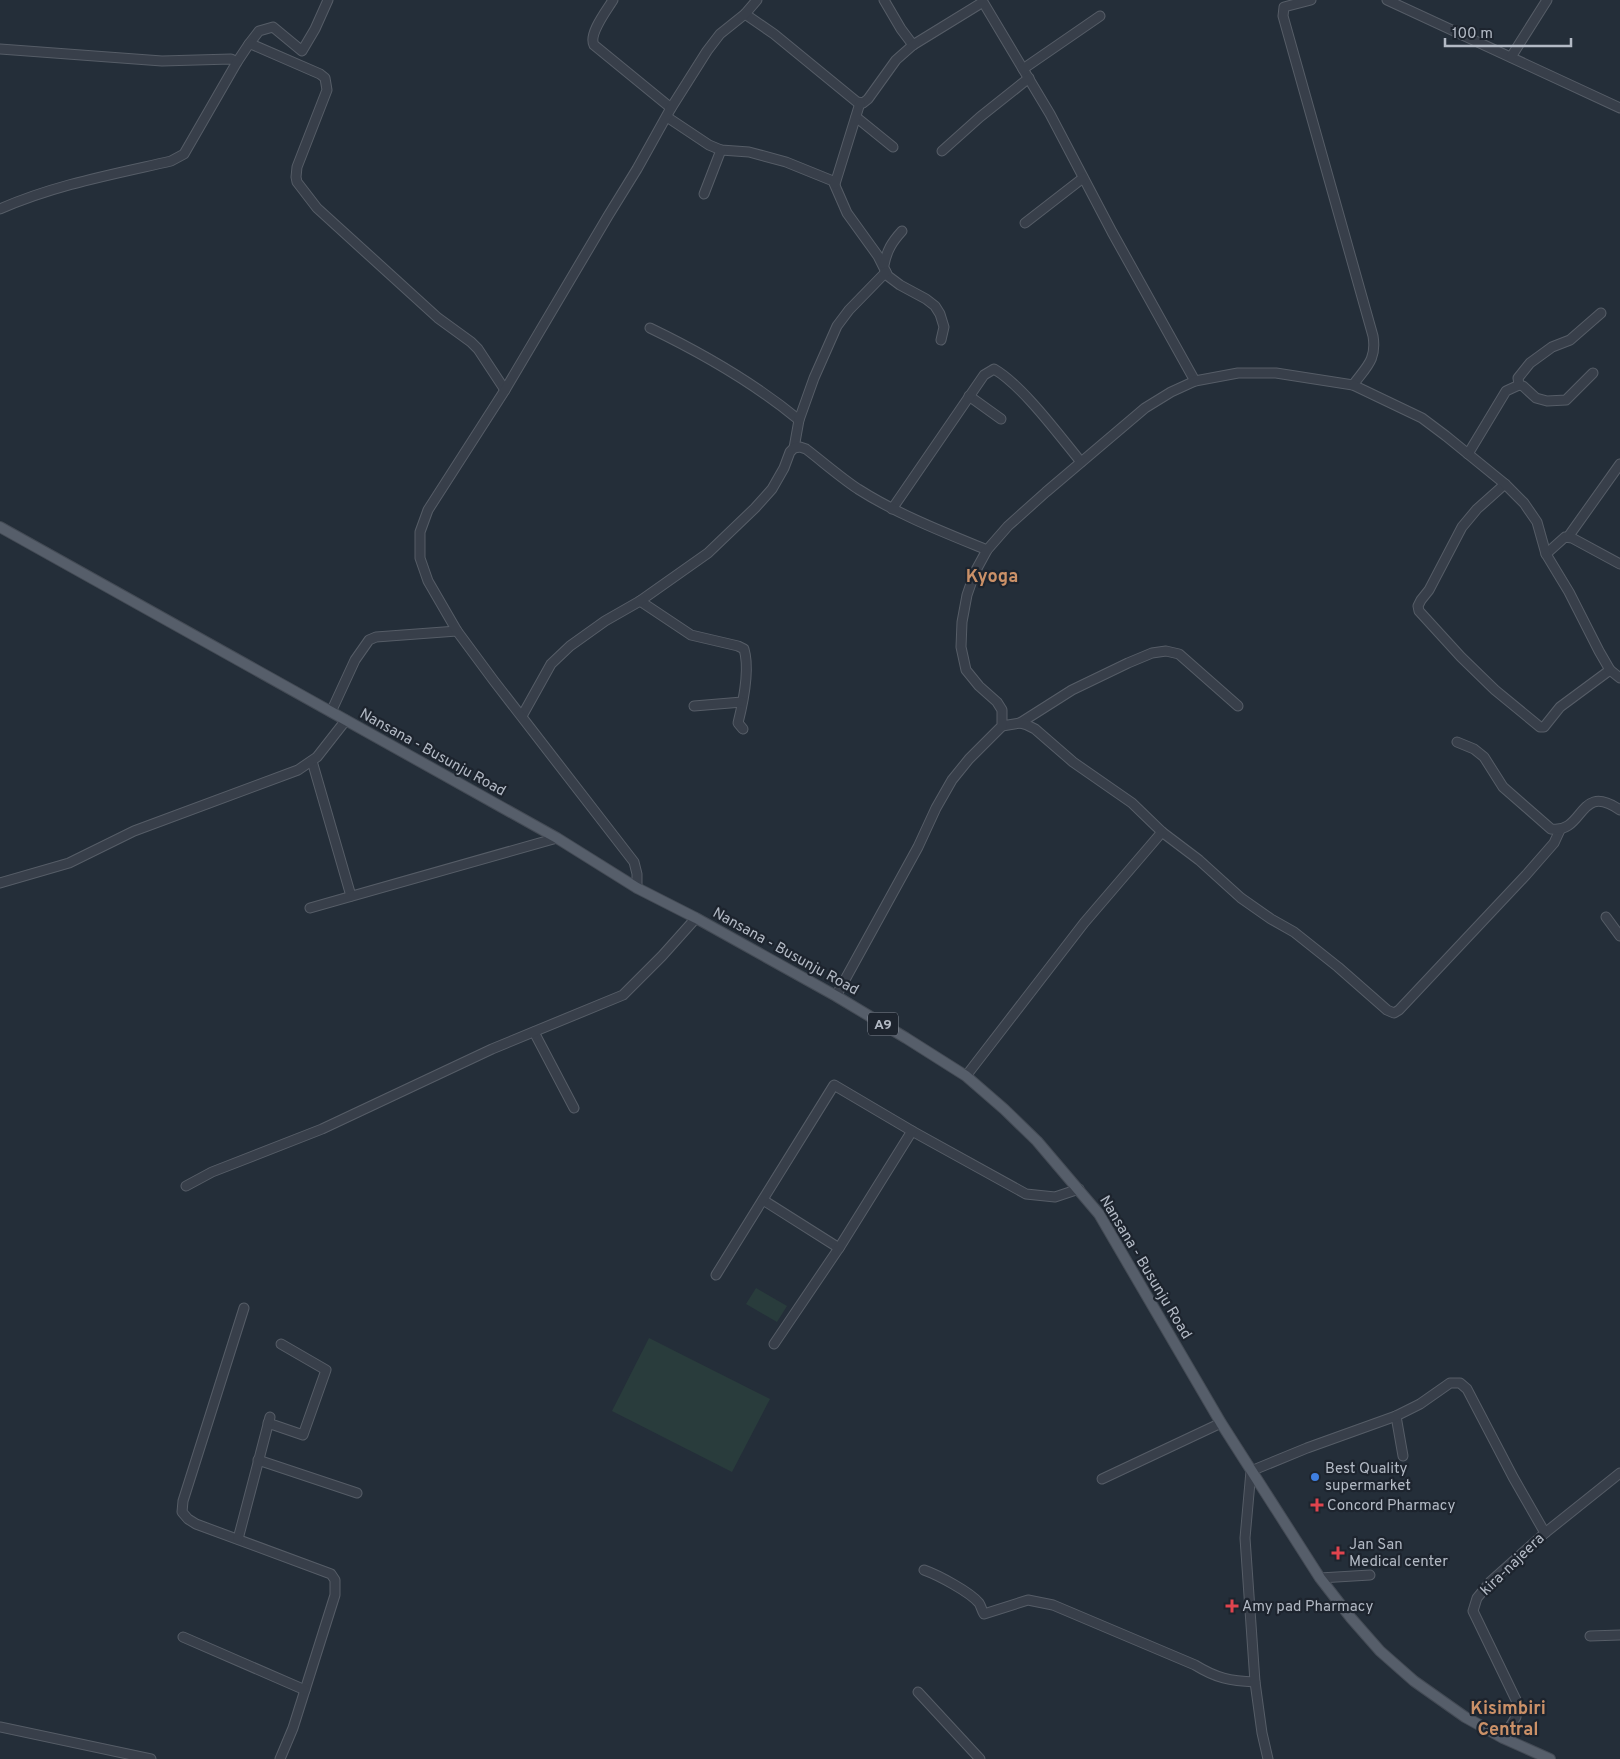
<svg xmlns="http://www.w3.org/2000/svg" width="1620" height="1759" font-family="Overpass,sans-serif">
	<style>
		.green { fill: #293c3c }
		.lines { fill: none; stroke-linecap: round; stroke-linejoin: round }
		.minor-casing { stroke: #565d67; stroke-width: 11 }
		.major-casing { stroke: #444b55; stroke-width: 12 }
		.minor { stroke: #383f4a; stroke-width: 9 }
		.major { stroke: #565e6a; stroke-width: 10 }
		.shop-dot { fill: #3f7fe0; stroke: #1d242e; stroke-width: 2 }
		.health-dot { fill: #e0444e; stroke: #1d242e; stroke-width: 2 }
		.labels { text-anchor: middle; stroke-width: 4.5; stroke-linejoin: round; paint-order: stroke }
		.shield { fill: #1d242e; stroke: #868d98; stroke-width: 1 }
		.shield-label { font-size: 14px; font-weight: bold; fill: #b3bac5 }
		.street-label { font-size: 15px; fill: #b3bac5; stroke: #1d242e }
		.poi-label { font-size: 15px; fill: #b3bac5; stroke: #1d242e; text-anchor: start }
		.quarter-label { font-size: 18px; font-weight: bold; fill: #cb9168; stroke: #1d242e }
	</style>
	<rect width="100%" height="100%" fill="#242e39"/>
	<!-- green -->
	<g class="green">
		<polygon points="756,1288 787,1306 777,1322 746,1304"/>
		<polygon points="649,1338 770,1399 732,1472 612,1411"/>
	</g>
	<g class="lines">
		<defs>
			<g id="minor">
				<path d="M 613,0 C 607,10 588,34 594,45 L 671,108"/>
				<polyline points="884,0 901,29 913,45"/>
				<path d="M 1311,0 L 1284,7 L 1283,16 L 1373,336 C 1377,360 1366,367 1353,385"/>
				<polyline points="1387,0 1620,108"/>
				<polyline points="745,14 774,34 857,102 863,103 868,99 896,60 913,45 983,2 1050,114 1112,232 1195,381"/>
				<polyline points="249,44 259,31 273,27 302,51 315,29 328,0"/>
				<polyline points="0,49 162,61 231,59 237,62 249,44 251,44 320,74 325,78 327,90 297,167 296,177 297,182 317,208 438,318 471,342 478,349 505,390"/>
				<polyline points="1511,57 1547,0"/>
				<polyline points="1023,69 1100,16"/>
				<polyline points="667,117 709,145 721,150 749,152 786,162 833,181 847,213 878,256 888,276 900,285 926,299 935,306 940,314 944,327 941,340"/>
				<polyline points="856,117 893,147"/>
				<polyline points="942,151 980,117 1029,78"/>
				<polyline points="835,184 860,103"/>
				<polyline points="704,194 721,150"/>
				<path d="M 0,209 C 54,185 114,174 171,161 L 184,154 L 237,62"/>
				<polyline points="1025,223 1083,178"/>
				<path d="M 884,265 C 887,250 892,242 902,231"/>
				<path d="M 650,328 C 704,354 753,382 799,420"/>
				<polyline points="1519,385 1518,378 1530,363 1552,347 1570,340 1601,313"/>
				<polyline points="969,396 1001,419"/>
				<polyline points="794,448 799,420 814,378 837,326 849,310 886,272"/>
				<polyline points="1468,454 1506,391 1519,385 1523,386 1536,398 1547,401 1566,400 1593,373"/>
				<polyline points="1505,484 1477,509 1462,527 1429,590 1421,600 1418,606 1419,611 1461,657 1495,690 1540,727 1544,727 1560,707 1610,670"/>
				<path d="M 892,509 L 984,375 L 994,369 C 1022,385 1059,435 1081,462"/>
				<polyline points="1568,537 1620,464"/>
				<polyline points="1546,554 1565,537 1572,538 1620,564"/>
				<path d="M 640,601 L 691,635 L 738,646 L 744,649 C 750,669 743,703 738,723 L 743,729"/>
				<polyline points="694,706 742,702"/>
				<polyline points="331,712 355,660 369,640 376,637 457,631"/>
				<path d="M 522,716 L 551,664 L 570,646 L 605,621 L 640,601 L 708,553 L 755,508 L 772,489 L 784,468 L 790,452 L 794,448 L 800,447 L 806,449 C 823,462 840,477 858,489 C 899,515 943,532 987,550"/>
				<polyline points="1020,723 1072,690 1128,663 1152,653 1166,651 1179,654 1238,706"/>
				<polyline points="1002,726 1020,723 1027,725 1035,729 1073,762 1132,803 1162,832 1199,860 1241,898 1271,919 1294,932 1338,967 1387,1010 1394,1013 1399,1010 1526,875 1554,843 1560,830"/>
				<path d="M 1457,742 L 1474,749 L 1484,757 L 1503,787 L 1551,829 C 1585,834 1578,781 1620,810"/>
				<polyline points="312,761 351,896"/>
				<polyline points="0,883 69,863 134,831 298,770 317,757 346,720"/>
				<polyline points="637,888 637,874 634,862 494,681 457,631 428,581 420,558 420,532 428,510 505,390 608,216 637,169 671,108 707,51 720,34 745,14 757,0"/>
				<polyline points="310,908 557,838"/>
				<polyline points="1606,917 1620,936"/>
				<polyline points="836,996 918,847 936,808 952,780 969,759 1002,726 1002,710 997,702 979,686 966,670 961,647 962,622 967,595 975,572 987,550 1008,526 1046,492 1145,408 1171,392 1195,381 1238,373 1276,373 1353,385 1422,418 1446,436 1505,484 1524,503 1537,522 1546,554 1569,592 1599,651 1610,670 1620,678"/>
				<polyline points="534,1032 574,1108"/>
				<polyline points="966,1076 1084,923 1162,832"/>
				<polyline points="186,1186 212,1172 322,1129 492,1049 623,995 662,956 696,918"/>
				<polyline points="763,1200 839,1248"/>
				<polyline points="716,1275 834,1085 912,1131 1026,1194 1055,1197 1079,1189"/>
				<polyline points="244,1308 183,1501 182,1512 188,1519 196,1524 331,1574 335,1580 335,1595 293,1728 280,1759"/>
				<polyline points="774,1344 839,1248 912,1131"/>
				<polyline points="1396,1416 1403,1456"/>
				<polyline points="268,1423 303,1435 326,1370 281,1344"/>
				<polyline points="258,1460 357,1493"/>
				<polyline points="1102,1479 1221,1423"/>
				<polyline points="238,1539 270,1417"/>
				<path d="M 924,1570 C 938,1575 970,1592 979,1603 C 981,1606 982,1611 984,1614 L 1028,1600 L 1053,1605 L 1195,1665 C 1216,1678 1230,1681 1255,1682"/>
				<polyline points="1320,1578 1370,1575"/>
				<polyline points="1590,1636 1620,1635"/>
				<polyline points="183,1637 305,1690"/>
				<polyline points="918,1692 980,1759"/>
				<polyline points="0,1727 151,1759"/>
				<polyline points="1503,1738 1516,1717 1517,1702 1473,1611 1477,1598 1491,1581 1545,1533 1620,1473"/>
				<polyline points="1268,1759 1262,1733 1255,1682 1245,1538 1251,1471 1307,1448 1396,1416 1420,1404 1450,1383 1460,1383 1467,1389 1513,1477 1545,1533"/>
			</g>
			<polyline id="major" points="0,527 557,838 637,888 696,918 836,996 906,1038 966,1076 1004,1109 1037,1141 1099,1214 1221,1423 1320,1578 1351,1618 1380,1651 1414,1681 1465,1717 1503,1738 1550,1759"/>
		</defs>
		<!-- minor casing -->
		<use href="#minor" class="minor-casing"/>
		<!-- major casing -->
		<use href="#major" class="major-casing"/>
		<!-- minor -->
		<use href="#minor" class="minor"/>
		<!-- major -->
		<use href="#major" class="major"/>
	</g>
	<!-- markers -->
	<circle class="shop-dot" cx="1315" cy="1477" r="5"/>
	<g class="health-dot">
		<path d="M1314.5 1497.5h5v5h5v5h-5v5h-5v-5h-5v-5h5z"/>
		<path d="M1335.5 1545.5h5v5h5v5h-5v5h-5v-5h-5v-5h5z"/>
		<path d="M1229.5 1598.5h5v5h5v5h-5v5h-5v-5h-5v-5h5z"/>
	</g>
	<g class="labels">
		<!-- shield labels -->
		<rect class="shield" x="868" y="1012.5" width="30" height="23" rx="4"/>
		<g class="shield-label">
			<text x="883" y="1029">A9</text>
		</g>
		<!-- street labels -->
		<g class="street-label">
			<text transform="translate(433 752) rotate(29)" y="5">Nansana - Busunju Road</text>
			<text transform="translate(786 951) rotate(29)" y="5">Nansana - Busunju Road</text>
			<text transform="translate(1146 1267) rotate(59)" y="5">Nansana - Busunju Road</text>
			<text transform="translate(1512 1564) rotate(-44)" y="5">kira-najeera</text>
		</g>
		<!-- poi labels -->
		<g class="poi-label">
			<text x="1325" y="1473">Best Quality<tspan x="1325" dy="17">supermarket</tspan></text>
			<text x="1327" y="1510">Concord Pharmacy</text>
			<text x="1349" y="1549">Jan San<tspan x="1349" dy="17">Medical center</tspan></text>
			<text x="1242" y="1611">Amy pad Pharmacy</text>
		</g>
		<!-- quarter labels -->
		<g class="quarter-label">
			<text x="992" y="582">Kyoga</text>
			<text x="1508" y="1714">Kisimbiri<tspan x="1508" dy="21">Central</tspan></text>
		</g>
	</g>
	<!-- scale -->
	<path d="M1445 38v8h126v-8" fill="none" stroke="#b3bac5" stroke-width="2.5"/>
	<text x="1452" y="38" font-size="15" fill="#b3bac5" stroke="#1d242e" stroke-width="4" paint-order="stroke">100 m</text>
</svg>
